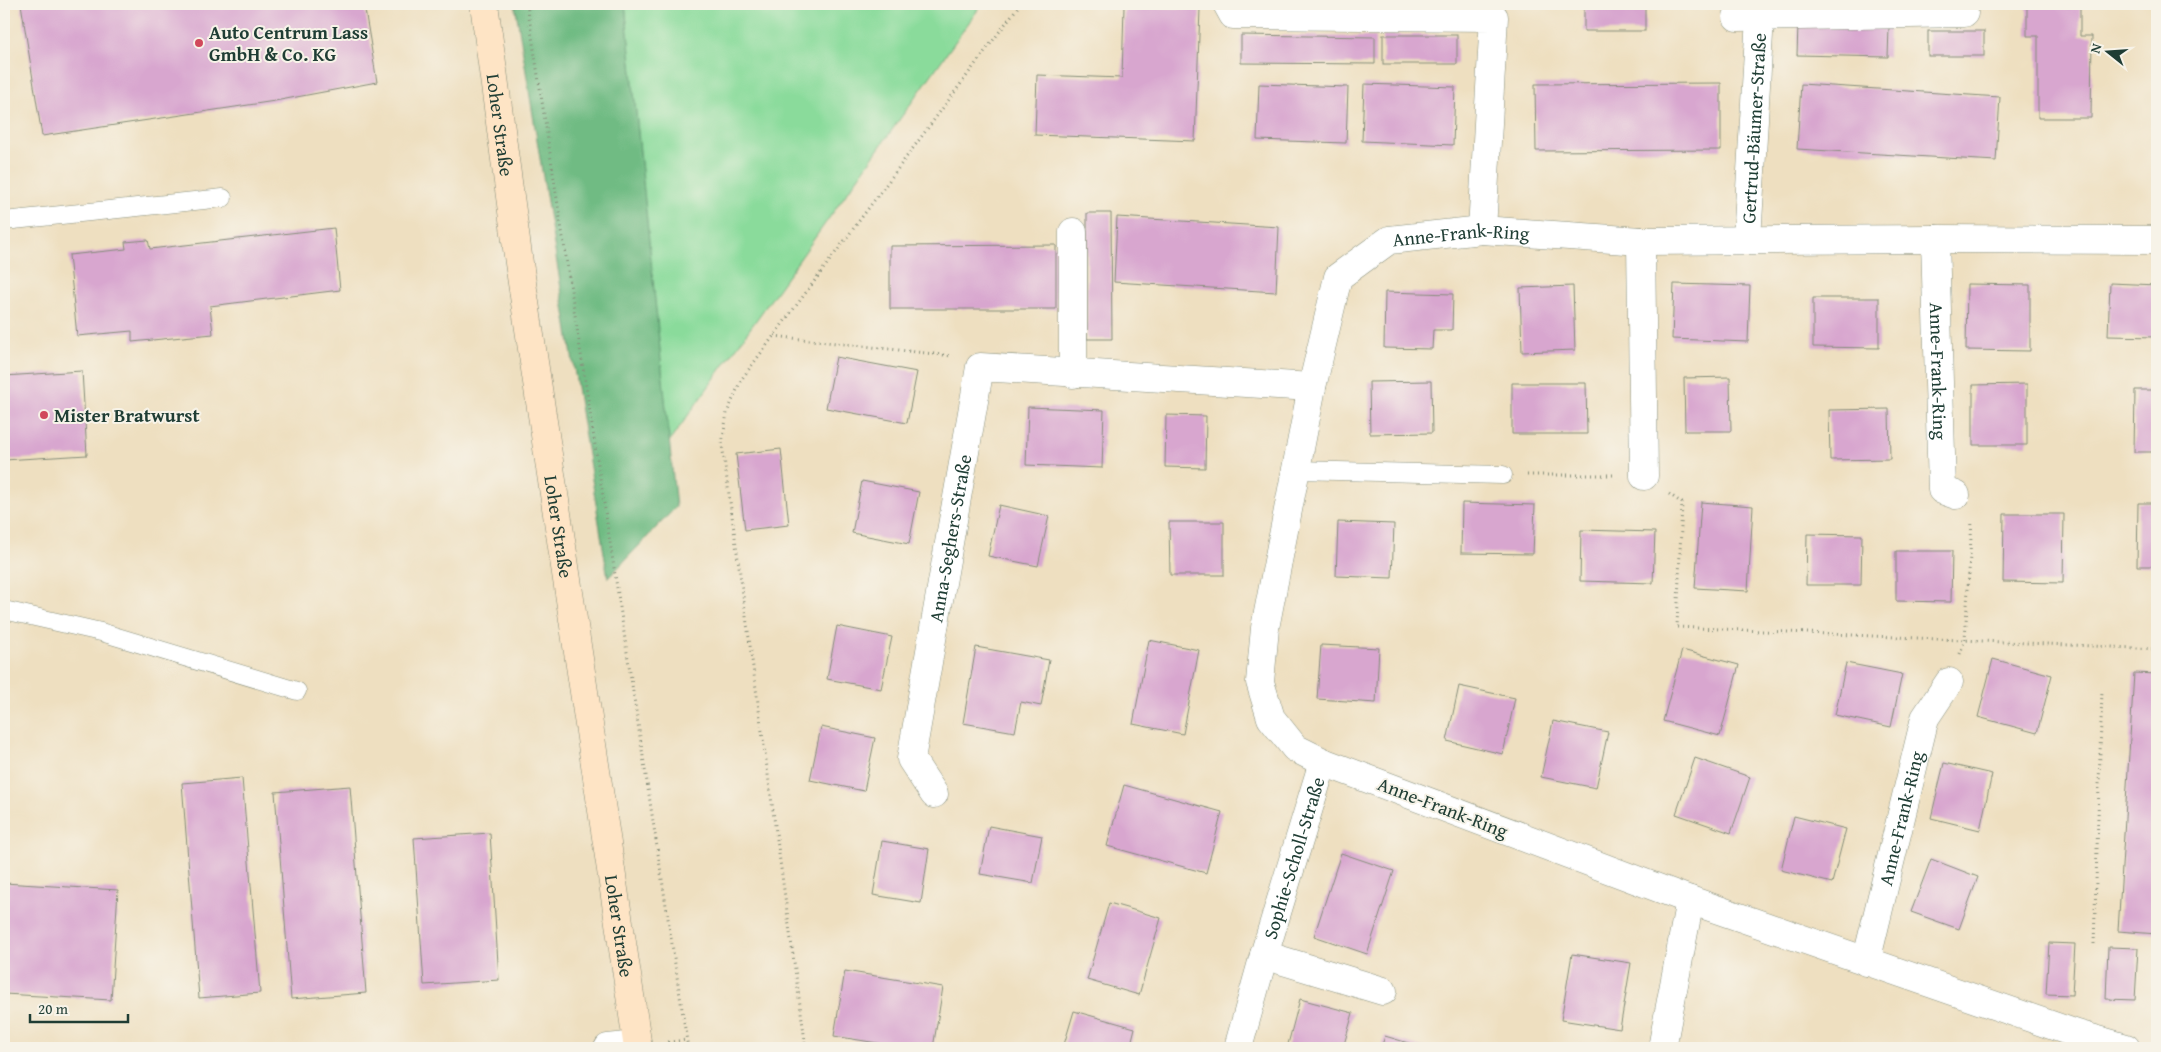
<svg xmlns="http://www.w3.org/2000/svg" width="2161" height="1052" font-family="'Gentium Book Plus',serif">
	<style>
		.green { fill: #8adb9b; stroke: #548c68 }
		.forest { fill: #6fbb83; stroke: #477c5c }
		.building { fill: #d8a6cf }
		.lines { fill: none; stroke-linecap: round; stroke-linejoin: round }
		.lane-casing { stroke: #868e7a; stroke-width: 19 }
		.street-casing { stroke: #868e7a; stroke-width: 29 }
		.secondary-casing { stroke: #868e7a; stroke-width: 29 }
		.path { stroke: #868e7a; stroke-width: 3; stroke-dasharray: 1 4; stroke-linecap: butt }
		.lane { stroke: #fff; stroke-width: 18 }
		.street { stroke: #fff; stroke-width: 28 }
		.secondary { stroke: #fee4c5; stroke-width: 28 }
		.poi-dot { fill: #d1495b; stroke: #f7f3e8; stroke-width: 2 }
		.labels { text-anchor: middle; stroke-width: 4; stroke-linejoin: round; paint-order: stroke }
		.poi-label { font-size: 19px; font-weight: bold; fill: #1f3d34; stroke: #f7f3e8; text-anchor: start }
		.street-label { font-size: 19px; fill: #1f3d34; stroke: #f7f3e8 }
	</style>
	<rect width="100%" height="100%" fill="#f7f3e8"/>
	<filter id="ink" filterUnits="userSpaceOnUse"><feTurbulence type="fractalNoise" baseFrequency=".02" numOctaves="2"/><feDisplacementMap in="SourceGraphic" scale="10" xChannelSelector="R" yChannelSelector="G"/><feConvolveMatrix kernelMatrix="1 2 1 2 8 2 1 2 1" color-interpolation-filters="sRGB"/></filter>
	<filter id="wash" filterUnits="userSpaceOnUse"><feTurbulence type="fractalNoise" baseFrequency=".0096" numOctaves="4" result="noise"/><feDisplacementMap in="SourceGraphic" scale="20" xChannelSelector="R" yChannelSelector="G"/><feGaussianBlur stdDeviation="1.12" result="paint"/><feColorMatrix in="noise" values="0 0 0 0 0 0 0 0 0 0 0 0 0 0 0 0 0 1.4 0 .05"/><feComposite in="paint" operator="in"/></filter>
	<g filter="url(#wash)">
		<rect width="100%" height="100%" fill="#eedfc0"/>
		<!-- green -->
		<polygon class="green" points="625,4 982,4 669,442"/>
		<!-- forest -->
		<polygon class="forest" points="515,4 625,4 676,507 608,578"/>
		<g id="blocks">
			<!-- building -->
			<g class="building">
				<polygon points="21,4 364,4 377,82 275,101 42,136"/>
				<rect x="1584" y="4" width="61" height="27"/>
				<polygon points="2027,4 2080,4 2080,36 2092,36 2091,118 2038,118 2038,36 2027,36"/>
				<polygon points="1124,6 1200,9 1195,141 1035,135 1037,75 1122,78"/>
				<polygon points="1798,25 1889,27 1888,57 1797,55"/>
				<rect x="1928" y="31" width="56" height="25"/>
				<polygon points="1241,35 1375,37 1375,64 1241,63"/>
				<rect x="1383" y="35" width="74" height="29"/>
				<polygon points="1721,83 1721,150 1536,151 1535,84"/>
				<polygon points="1259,84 1348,87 1346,143 1257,140"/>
				<polygon points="1364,84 1455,87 1453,145 1362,141"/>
				<polygon points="1801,84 2000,97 1996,161 1797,149"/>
				<polygon points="1087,213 1111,213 1112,339 1087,339"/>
				<polygon points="1117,217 1279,227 1276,292 1114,282"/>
				<polygon points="334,228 340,290 210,306 213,334 132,342 132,331 77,336 69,255 126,249 125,242 148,240 150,249"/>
				<polygon points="1056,245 1056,309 890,309 890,246"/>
				<polygon points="2110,283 2157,285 2157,337 2108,336"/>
				<polygon points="1674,284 1750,286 1748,342 1672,339"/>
				<polygon points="1967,284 2030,285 2030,351 1966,350"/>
				<polygon points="1573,286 1575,350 1522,352 1520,288"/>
				<polygon points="1385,292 1453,294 1452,330 1433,330 1432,349 1384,348"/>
				<polygon points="1813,298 1879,298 1879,348 1813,347"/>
				<polygon points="836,357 917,372 907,423 826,408"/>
				<polygon points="82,371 87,455 4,460 4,376"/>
				<polygon points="1730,377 1731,431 1685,431 1684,378"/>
				<polygon points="1431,381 1432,433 1370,434 1369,382"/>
				<polygon points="1512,383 1586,383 1587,434 1512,434"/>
				<polygon points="2027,384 2027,445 1973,445 1973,385"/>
				<polygon points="2135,390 2157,390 2157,452 2134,452"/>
				<polygon points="1028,407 1104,410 1102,468 1026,465"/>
				<polygon points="1889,409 1890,459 1830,460 1829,410"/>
				<polygon points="1166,415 1206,416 1205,468 1165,467"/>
				<polygon points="781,449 789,525 745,530 736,454"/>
				<polygon points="862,481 919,492 909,544 852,533"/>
				<polygon points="1701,502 1753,506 1748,591 1695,588"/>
				<polygon points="1462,503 1535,505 1533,554 1461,553"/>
				<polygon points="2138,503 2157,503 2157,566 2137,566"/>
				<polygon points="999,505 1049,516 1038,566 988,556"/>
				<polygon points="2004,514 2064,514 2063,583 2003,582"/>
				<polygon points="1169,522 1224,522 1224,575 1170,575"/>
				<polygon points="1338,522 1394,524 1392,578 1336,576"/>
				<polygon points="1581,530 1655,532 1653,583 1580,581"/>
				<polygon points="1807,534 1862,535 1861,585 1806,585"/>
				<polygon points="1896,551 1952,551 1951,602 1896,601"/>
				<polygon points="837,626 892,637 881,689 827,679"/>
				<polygon points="1149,640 1199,650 1183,734 1133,724"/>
				<polygon points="1321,645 1379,648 1376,703 1317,699"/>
				<polygon points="976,647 1049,660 1041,706 1021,702 1015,732 963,723"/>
				<polygon points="1682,650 1739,665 1720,736 1663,721"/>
				<polygon points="1993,659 2052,675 2037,733 1978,717"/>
				<polygon points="1846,663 1902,674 1891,727 1835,715"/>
				<polygon points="2134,673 2157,674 2157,934 2118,931"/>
				<polygon points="1459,686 1515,698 1503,754 1447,741"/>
				<polygon points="1553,721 1608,732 1596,788 1541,777"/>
				<polygon points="821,727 875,738 864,791 810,780"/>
				<polygon points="1695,758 1750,777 1731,833 1676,814"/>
				<polygon points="1944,763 1992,774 1980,830 1931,818"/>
				<polygon points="242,778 260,993 199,998 182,783"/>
				<polygon points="1124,785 1222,812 1206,873 1107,846"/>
				<polygon points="350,786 366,993 291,999 275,792"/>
				<polygon points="1794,816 1846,829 1832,883 1781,870"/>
				<polygon points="989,826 1042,836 1033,883 980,874"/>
				<polygon points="490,833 499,980 424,985 414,838"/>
				<polygon points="882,841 929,849 921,903 873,895"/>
				<polygon points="1341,853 1394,871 1367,954 1314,936"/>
				<polygon points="1931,859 1978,877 1959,929 1911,912"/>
				<polygon points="4,883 118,890 111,1000 4,994"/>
				<polygon points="1109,903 1161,918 1139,995 1087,980"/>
				<polygon points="2049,943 2075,944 2072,995 2046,994"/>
				<polygon points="2108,947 2138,948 2135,1000 2106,999"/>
				<polygon points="1572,954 1631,963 1620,1029 1561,1020"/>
				<polygon points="845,971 943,987 933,1048 908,1048 834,1036"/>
				<polygon points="1300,999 1353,1013 1343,1048 1287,1048"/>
				<polygon points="1074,1011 1135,1028 1130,1048 1063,1048"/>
				<polygon points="1385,1036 1425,1048 1381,1048"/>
			</g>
		</g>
	</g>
	<g filter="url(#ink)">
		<use href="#blocks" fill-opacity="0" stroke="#868e7a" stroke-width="1"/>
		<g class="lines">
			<defs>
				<g id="lane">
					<polyline points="4,221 223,198"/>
					<polyline points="1296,470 1503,475"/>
					<polyline points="4,610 101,632 297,691"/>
				</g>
				<g id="street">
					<polyline points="1227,4 1233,15 1494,17 1482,230"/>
					<polyline points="1737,17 1964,13"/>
					<polyline points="1073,232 1073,374"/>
					<path id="s1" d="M 1935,239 L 1942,490 L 1956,495"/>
					<path id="s2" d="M 1747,240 L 1760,17"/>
					<polyline points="1641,241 1644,476"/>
					<path id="s3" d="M 934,794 L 911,759 L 980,367 L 1312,387"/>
					<polyline points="1264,955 1383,991"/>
					<path id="s4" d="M 1866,962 L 1925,718 L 1949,682"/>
					<polyline points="608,1048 637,1045"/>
					<path id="s5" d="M 1238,1048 L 1264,955 L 1323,762"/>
					<polyline points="1662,1048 1690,900"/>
					<path id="s6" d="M 2126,1048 L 2077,1034 L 1690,900 L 1323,762 L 1295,748 L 1271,718 L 1260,682 L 1265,628 L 1312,387 L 1338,277 L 1389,240 L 1482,230 L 1641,241 L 1935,239 L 2157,240"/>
				</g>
				<g id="secondary">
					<path id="s7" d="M 484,4 L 519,263 L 638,1048"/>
				</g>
			</defs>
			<!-- lane casing -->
			<use href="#lane" class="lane-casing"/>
			<!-- street casing -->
			<use href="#street" class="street-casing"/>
			<!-- secondary casing -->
			<use href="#secondary" class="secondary-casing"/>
			<!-- path -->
			<g class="path">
				<polyline points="527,4 688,1048"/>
				<polyline points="774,336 952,356"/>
				<polyline points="1527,475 1613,475"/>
				<polyline points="1669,494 1682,503 1677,627 2157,649"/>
				<polyline points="1960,654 1965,639 1972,521"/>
				<polyline points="2094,944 2102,690"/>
				<polyline points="668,1042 687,1040"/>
				<polyline points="806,1048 722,444 727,413 741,380 1020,4"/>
			</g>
			<!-- lane -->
			<use href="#lane" class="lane"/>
			<!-- street -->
			<use href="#street" class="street"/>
			<!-- secondary -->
			<use href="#secondary" class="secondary"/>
		</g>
	</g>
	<!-- markers -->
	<g class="poi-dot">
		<circle cx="199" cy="43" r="5"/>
		<circle cx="44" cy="415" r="5"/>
	</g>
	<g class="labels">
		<!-- poi labels -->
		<g class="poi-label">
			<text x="209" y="39">Auto Centrum Lass<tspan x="209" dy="22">GmbH &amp; Co. KG</tspan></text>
			<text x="54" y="422">Mister Bratwurst</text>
		</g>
		<!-- street labels -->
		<g class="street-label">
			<text dy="7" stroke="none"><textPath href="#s7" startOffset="122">Loher Straße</textPath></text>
			<text dy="7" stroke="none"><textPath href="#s2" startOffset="112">Gertrud-Bäumer-Straße</textPath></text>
			<text dy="7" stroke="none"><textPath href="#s6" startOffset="1508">Anne-Frank-Ring</textPath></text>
			<text dy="7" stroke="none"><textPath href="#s1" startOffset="132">Anne-Frank-Ring</textPath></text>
			<text dy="7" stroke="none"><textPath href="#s7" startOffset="528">Loher Straße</textPath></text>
			<text dy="7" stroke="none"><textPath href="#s3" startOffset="266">Anna-Seghers-Straße</textPath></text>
			<text transform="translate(1443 807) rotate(21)" y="7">Anne-Frank-Ring</text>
			<text dy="7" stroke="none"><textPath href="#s4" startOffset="148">Anne-Frank-Ring</textPath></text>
			<text dy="7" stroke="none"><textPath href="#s5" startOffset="198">Sophie-Scholl-Straße</textPath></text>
			<text dy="7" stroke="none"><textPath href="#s7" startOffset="932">Loher Straße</textPath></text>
		</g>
	</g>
	<!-- margin -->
	<rect width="2161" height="1052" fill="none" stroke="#f7f3e8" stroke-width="20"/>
	<!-- north arrow -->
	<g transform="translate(2108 52) rotate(287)" stroke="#f7f3e8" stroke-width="4" paint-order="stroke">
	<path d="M0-4L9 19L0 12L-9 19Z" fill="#1f3d34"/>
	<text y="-8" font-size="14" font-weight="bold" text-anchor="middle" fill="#1f3d34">N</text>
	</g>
	<!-- scale -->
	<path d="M30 1014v8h98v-8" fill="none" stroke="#1f3d34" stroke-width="2.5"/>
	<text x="38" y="1014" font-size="15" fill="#1f3d34" stroke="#f7f3e8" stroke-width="4" paint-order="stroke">20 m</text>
</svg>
